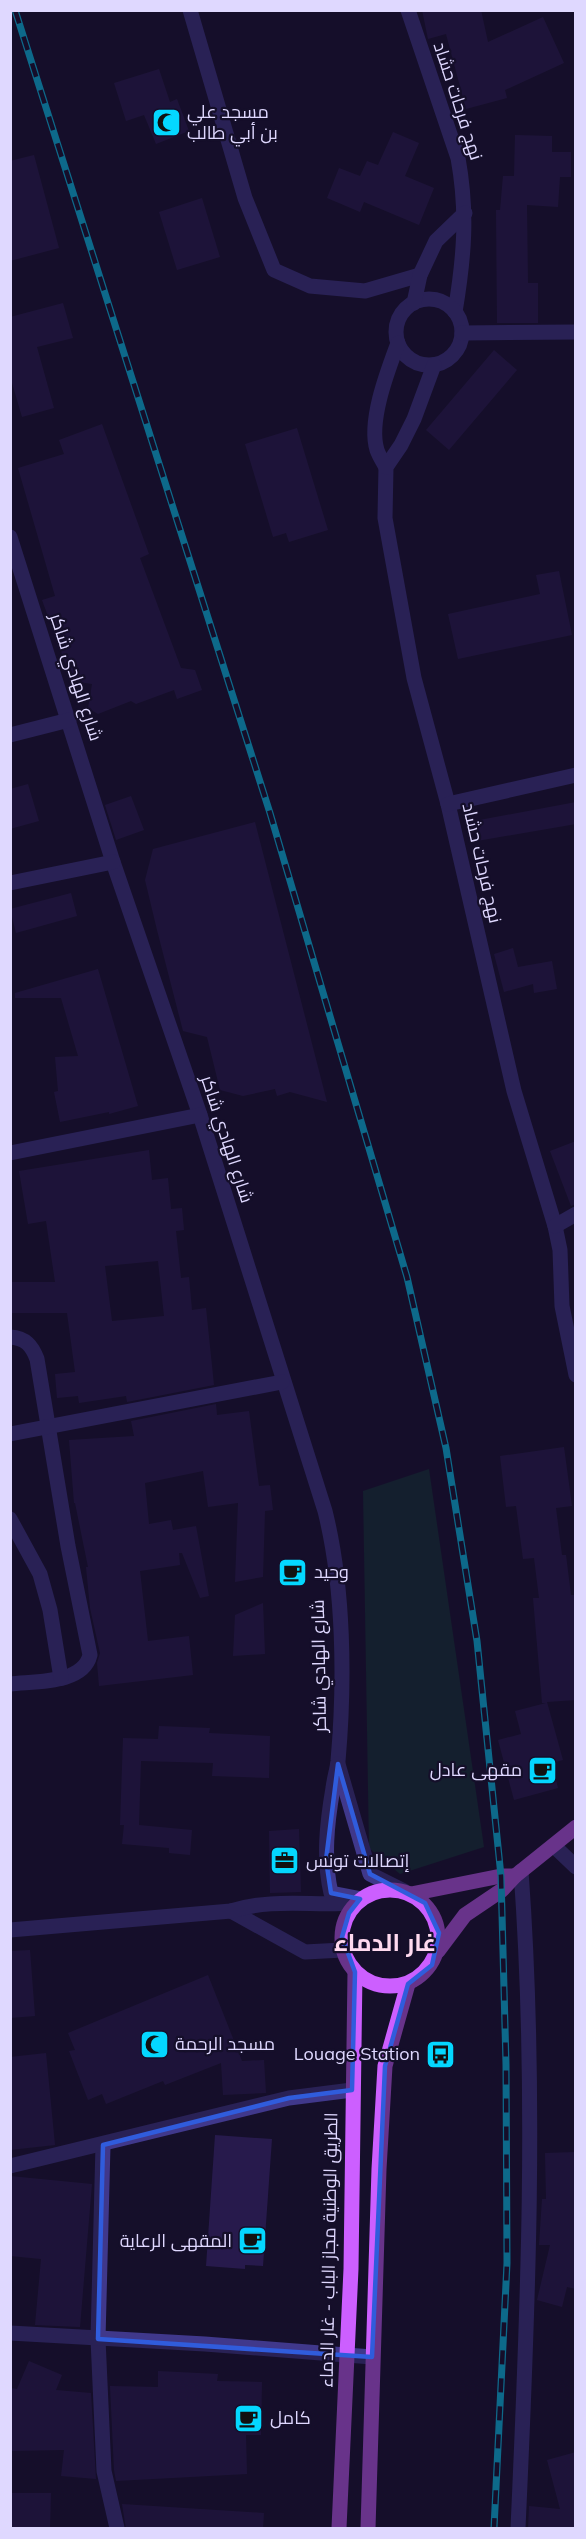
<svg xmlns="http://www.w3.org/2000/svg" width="586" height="2539" font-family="Mulish,Cairo,sans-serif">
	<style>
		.green { fill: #123334 }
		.building { fill: #271a4c; fill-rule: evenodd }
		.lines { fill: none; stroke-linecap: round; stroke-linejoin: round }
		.service { stroke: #40388b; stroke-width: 15 }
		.minor { stroke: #40388b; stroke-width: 15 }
		.tertiary { stroke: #40388b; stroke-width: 15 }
		.primary { stroke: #cc5fff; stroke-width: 15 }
		.rail-casing { stroke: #04d7ff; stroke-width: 7 }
		.rail { stroke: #150f2a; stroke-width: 4.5; stroke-dasharray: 14; stroke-linecap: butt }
		.marked { fill: none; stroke: #305cdc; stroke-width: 4.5; stroke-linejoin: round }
		.labels { text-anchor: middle; stroke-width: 4.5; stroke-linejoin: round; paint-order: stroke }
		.street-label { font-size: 18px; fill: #dfd8ff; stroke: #150f2a }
		.poi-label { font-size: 18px; fill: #dfd8ff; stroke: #150f2a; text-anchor: start }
		.district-label { font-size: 24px; font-weight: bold; fill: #ffdaef; stroke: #150f2a }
	</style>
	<rect width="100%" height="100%" fill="#150f2a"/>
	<!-- green -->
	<polygon class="green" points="429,1469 484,1847 400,1874 369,1848 363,1491"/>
	<!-- building -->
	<g class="building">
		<polygon points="422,10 481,10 488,42 543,17 564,63 505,90 507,98 466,109 446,34 428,39"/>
		<polygon points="159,69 170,102 177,99 189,131 156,144 144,115 126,121 114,83"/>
		<polygon points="393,132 419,143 405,176 434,188 419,225 364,202 360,212 327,198 339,168 360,176 367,161 378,165"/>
		<polygon points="515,135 552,136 552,152 571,152 571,177 560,177 558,207 527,205 528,283 538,283 538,323 497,323 496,210 500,210 503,176 514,176"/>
		<polygon points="34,155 59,248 10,261 10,161"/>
		<polygon points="202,198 220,257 177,270 159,212"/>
		<polygon points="63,303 73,338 37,347 54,408 22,417 10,376 10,317"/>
		<polygon points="494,350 517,370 449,450 426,430"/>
		<polygon points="102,424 149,554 140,558 181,668 195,670 202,690 177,699 174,690 136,704 131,701 98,714 88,708 92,684 72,681 42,600 55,596 18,468 64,454 59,440"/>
		<polygon points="297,428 328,530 289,542 286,533 273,537 245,444"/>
		<polygon points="559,571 572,635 458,659 448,614 540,594 536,575"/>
		<polygon points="28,784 39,821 10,829 10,789"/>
		<polygon points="131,796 144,830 116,840 105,805"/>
		<polygon points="576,802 576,824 477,841 474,821"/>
		<polygon points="255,822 327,1102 290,1092 277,1096 275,1089 243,1096 220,1090 207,1037 183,1031 157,930 145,880 153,849"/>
		<polygon points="71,893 77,916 16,933 10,909"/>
		<polygon points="513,948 518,967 552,961 557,989 534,993 533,984 504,992 494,954"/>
		<polygon points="98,969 138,1106 109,1114 109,1112 60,1122 54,1092 58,1091 55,1057 78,1056 61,998 15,998 15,993"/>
		<polygon points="576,1141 576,1204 571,1206 550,1151"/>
		<path d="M 149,1150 L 152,1180 L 168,1178 L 171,1209 L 182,1208 L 184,1230 L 176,1231 L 181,1278 L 189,1277 L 192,1310 L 206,1308 L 214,1385 L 127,1402 L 126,1396 L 79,1403 L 78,1396 L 57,1398 L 55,1374 L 75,1372 L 67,1313 L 10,1313 L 10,1282 L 55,1282 L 46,1221 L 28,1224 L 19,1171 ZM 158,1261 L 164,1316 L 112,1321 L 105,1266 Z"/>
		<polygon points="216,1404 217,1415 249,1411 259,1486 270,1485 273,1510 265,1511 263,1577 235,1582 238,1503 208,1507 203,1471 145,1483 149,1524 171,1520 173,1530 196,1526 209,1596 200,1598 182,1553 179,1553 180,1565 140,1571 148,1641 189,1636 193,1675 99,1686 97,1663 100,1653 90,1608 86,1567 88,1567 75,1503 74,1503 69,1440 134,1436 131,1421"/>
		<polygon points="564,1447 572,1506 556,1508 562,1555 566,1555 571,1595 576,1595 576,1700 547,1702 563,1760 552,1763 558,1788 514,1800 498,1740 521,1734 515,1711 546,1703 542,1703 533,1598 539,1598 534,1558 523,1559 516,1506 506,1507 500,1456"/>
		<polygon points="263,1603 265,1654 233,1656 235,1615"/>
		<polygon points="159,1726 210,1728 209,1733 270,1736 269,1778 212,1776 213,1763 141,1761 139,1825 192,1830 190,1855 169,1853 169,1848 122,1844 124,1825 120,1825 123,1738 158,1739"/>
		<polygon points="299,1829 301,1892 270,1893 269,1831"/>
		<polygon points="30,1950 35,2016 10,2018 10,1951"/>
		<polygon points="208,1975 242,2061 264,2060 266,2093 223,2095 221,2063 165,2085 163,2081 106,2104 102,2094 88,2100 69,2051 75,2050 68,2033"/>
		<polygon points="46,2053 55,2145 10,2150 10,2057"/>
		<polygon points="215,2135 272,2139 263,2266 245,2265 245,2269 206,2266"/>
		<polygon points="576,2152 576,2289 567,2287 562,2307 537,2300 550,2245 539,2245 542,2199 546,2199 545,2153"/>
		<polygon points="10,2176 92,2184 80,2327 35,2325 41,2259 10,2256"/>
		<polygon points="29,2361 62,2375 56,2390 91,2393 96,2479 61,2476 64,2450 10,2451 10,2388 17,2389"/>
		<polygon points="158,2371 218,2374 217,2381 262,2382 261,2435 246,2435 247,2474 116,2481 114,2470 110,2386 158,2387"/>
		<polygon points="576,2452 576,2529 528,2529 529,2506 560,2509 547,2460"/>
		<polygon points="10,2493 51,2493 50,2529 10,2529"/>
		<polygon points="122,2504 264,2513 263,2529 126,2529"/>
	</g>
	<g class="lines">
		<!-- service -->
		<polyline class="service" points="190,10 245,198 274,270 310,286 365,291 420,275"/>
		<!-- minor -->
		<g class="minor">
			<path d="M 408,10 L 458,158 C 468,213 464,258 455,312"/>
			<circle cx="429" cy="332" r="33"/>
			<polyline points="414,303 420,275 436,241 465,213"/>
			<polyline points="462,333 576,332"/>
			<polyline points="434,365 414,419 401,445 386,467 385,518 414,678 448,804 514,1091 555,1226 560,1250 562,1306 576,1375"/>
			<path d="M 386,467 C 383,462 379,456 377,450 C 368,421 388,370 398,343"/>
			<path d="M 10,537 L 113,862 L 200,1115 L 325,1511 C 344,1587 345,1682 338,1761 C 337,1770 334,1779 333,1788 C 327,1823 323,1859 331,1893 L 362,1899"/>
			<polyline points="10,735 69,720"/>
			<polyline points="448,804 576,775"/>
			<polyline points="10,883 113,862"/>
			<polyline points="10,1153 200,1115"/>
			<polyline points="555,1226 576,1214"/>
			<path d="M 10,1337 C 26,1338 32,1346 37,1359 L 68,1546 L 90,1655 C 83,1684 36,1681 10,1684"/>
			<polyline points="10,1434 282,1382"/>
			<polyline points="10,1519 40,1574 50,1610 61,1678"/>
			<polyline points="338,1764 370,1874 404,1891"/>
			<polyline points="554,1846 576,1867"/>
			<polyline points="231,1911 305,1952 343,1950"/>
			<path d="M 10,1930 L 231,1911 C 272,1898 311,1906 353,1903"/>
			<polyline points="103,2145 98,2339 104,2471 117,2528"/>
			<polyline points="10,2166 289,2098 352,2090"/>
			<path d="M 518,2528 C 528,2310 537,2090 521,1871"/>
		</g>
		<!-- tertiary -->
		<polyline class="tertiary" points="10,2333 205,2344 372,2357"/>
		<!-- primary -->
		<g class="primary">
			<circle cx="390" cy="1938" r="48"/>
			<polyline points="411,1894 501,1876 515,1876"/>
			<polyline points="438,1951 465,1915 502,1890 515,1876 576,1827"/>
			<polyline points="339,2528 351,2269 355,1972"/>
			<polyline points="368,2528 379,2169 385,2066 408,1984"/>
		</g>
		<defs>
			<polyline id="rail" points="15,10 270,813 407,1277 446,1448 477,1641 501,1876 506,2064 507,2263 494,2528"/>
		</defs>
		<!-- rail casing -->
		<use href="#rail" class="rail-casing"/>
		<!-- rail -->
		<use href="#rail" class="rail"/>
	</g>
	<!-- marked area -->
	<path d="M0 0H586V2539H0ZM 338,1764 L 370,1874 L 425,1903 L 439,1933 L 432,1965 L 408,1984 L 385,2066 L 372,2357 L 98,2339 L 103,2145 L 289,2098 L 352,2090 L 355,1972 L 342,1937 L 349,1913 L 360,1899 L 331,1893 L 326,1860 Z" fill="#150f2a" fill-opacity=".55" fill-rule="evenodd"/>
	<path class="marked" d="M 338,1764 L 370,1874 L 425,1903 L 439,1933 L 432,1965 L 408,1984 L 385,2066 L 372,2357 L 98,2339 L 103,2145 L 289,2098 L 352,2090 L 355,1972 L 342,1937 L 349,1913 L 360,1899 L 331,1893 L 326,1860 Z"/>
	<!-- icons -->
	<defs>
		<symbol id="mosque-square" viewBox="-11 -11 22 22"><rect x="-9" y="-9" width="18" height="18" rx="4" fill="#04d7ff" stroke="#150f2a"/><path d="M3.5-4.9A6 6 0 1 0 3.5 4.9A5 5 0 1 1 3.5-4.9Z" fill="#111"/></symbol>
		<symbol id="cafe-square" viewBox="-11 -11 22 22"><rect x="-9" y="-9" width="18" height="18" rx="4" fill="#04d7ff" stroke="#150f2a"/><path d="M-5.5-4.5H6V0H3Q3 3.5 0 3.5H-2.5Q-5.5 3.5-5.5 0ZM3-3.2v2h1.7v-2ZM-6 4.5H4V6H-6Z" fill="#111"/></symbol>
		<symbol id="office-square" viewBox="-11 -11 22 22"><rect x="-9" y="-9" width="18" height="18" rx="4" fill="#04d7ff" stroke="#150f2a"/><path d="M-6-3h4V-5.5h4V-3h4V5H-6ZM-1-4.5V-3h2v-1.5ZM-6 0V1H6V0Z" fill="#111"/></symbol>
		<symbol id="bus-square" viewBox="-11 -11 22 22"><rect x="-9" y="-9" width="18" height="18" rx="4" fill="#04d7ff" stroke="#150f2a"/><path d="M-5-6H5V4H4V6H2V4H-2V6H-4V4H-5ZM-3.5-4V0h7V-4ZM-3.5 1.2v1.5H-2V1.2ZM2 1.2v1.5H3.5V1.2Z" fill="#111"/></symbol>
	</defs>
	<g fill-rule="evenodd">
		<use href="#mosque-square" x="150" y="106" width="33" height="33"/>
		<use href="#cafe-square" x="276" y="1556" width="33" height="33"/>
		<use href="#cafe-square" x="526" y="1754" width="33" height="33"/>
		<use href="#office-square" x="268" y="1844" width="33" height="33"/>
		<use href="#mosque-square" x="138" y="2028" width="33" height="33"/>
		<use href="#bus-square" x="424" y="2038" width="33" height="33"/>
		<use href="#cafe-square" x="236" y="2224" width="33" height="33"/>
		<use href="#cafe-square" x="232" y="2402" width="33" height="33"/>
	</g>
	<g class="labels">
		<!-- street labels -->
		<g class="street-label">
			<text transform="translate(458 101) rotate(72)" y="6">نهج فرحات حشاد</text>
			<text transform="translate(76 677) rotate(72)" y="6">شارع الهادي شاكر</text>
			<text transform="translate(482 863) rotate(77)" y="6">نهج فرحات حشاد</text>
			<text transform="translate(227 1139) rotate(72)" y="6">شارع الهادي شاكر</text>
			<text transform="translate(319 1666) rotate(-91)" y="6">شارع الهادي شاكر</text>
			<text transform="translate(329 2250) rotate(-89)" y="6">الطريق الوطنية مجاز الباب - غار الدماء</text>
		</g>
		<!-- poi labels -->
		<g class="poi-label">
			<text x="187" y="118">مسجد علي<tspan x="187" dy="21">بن أبي طالب</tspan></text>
			<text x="314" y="1578">وحيد</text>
			<text x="522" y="1776" text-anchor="end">مقهى عادل</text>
			<text x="306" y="1867">إتصالات تونس</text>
			<text x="175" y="2050">مسجد الرحمة</text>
			<text x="420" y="2060" text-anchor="end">Louage Station</text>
			<text x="232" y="2247" text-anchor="end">المقهى الرعاية</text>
			<text x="270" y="2424">كامل</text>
		</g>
		<!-- district labels -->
		<g class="district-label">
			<text x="385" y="1951">غار الدماء</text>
		</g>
	</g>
	<!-- border -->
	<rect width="586" height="2539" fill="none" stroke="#dfd8ff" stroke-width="24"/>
</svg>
